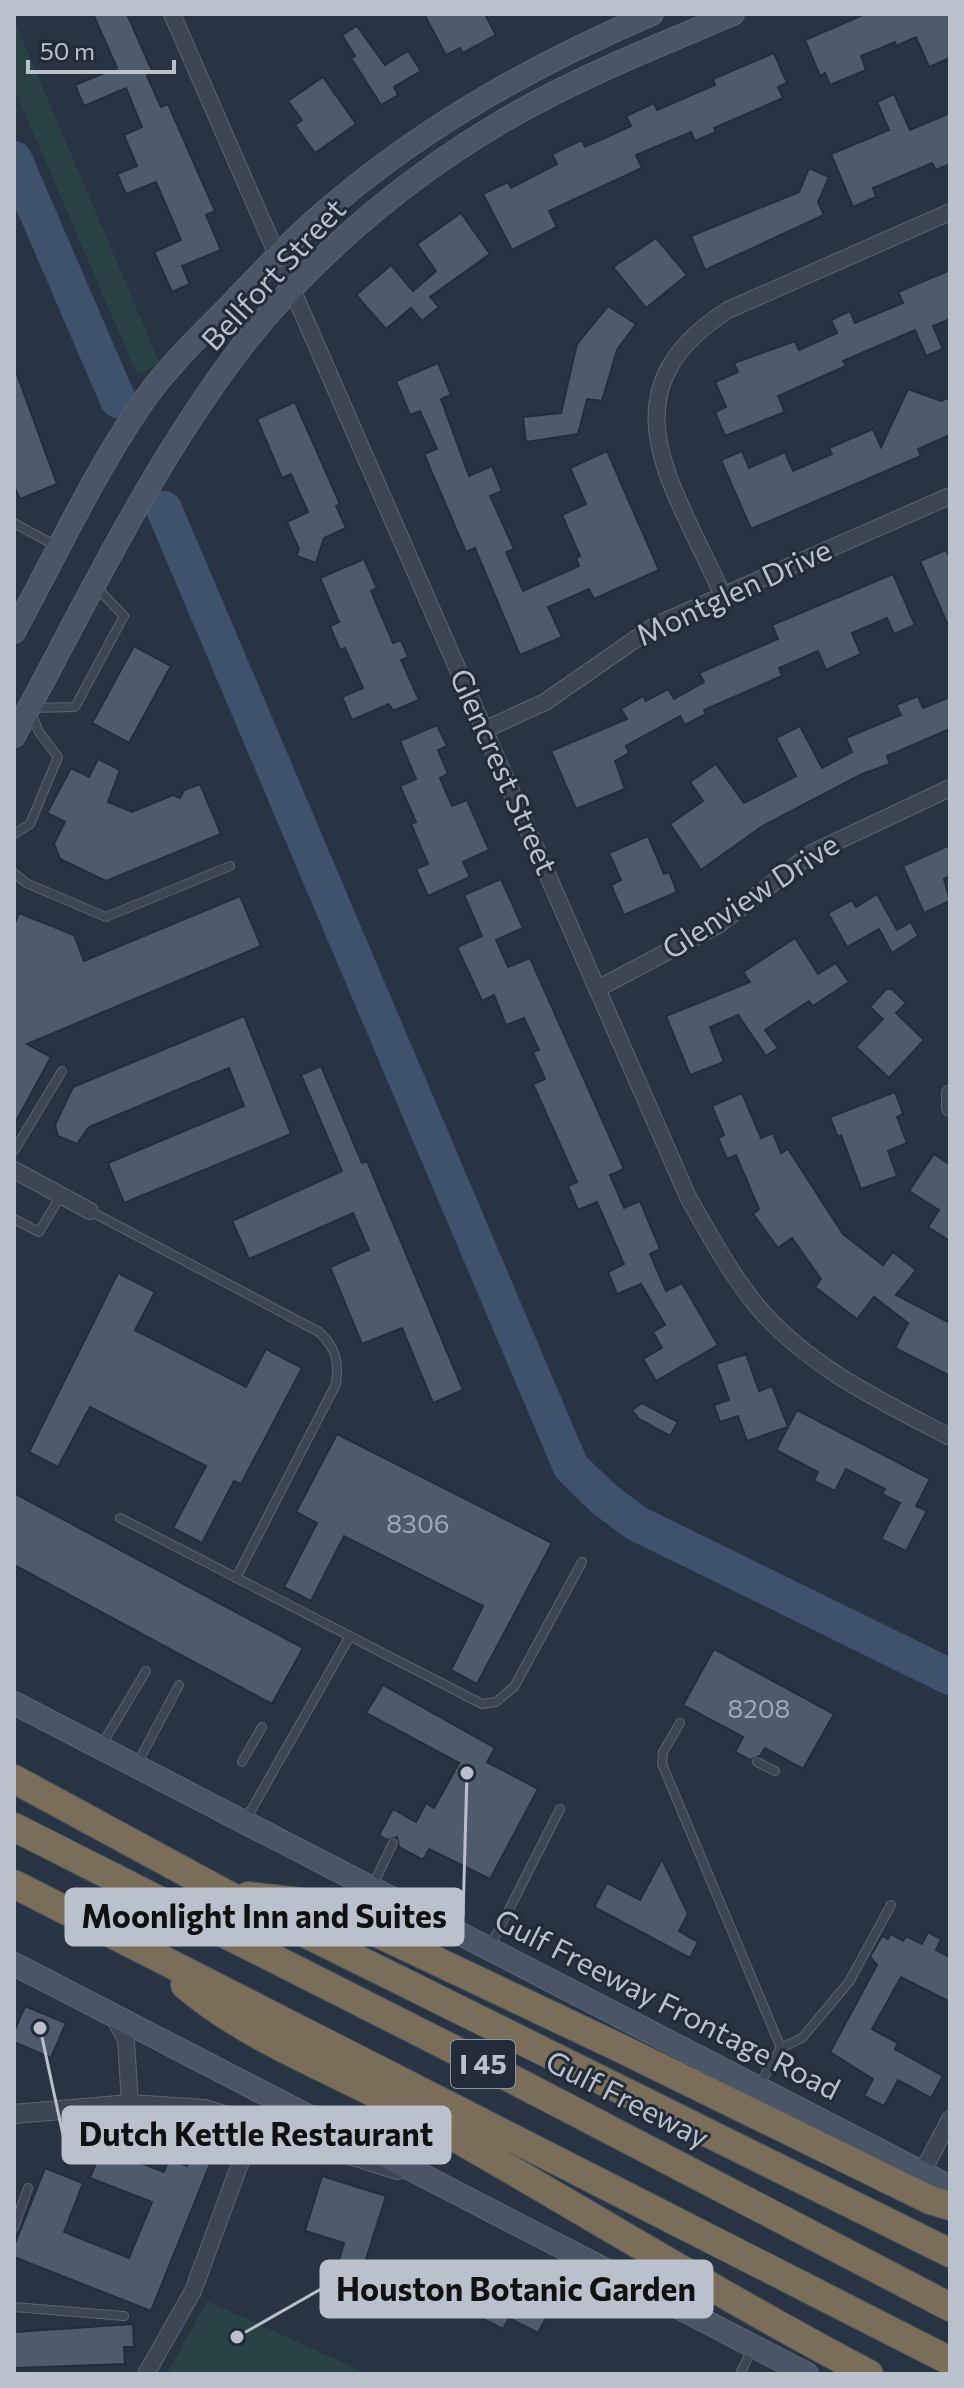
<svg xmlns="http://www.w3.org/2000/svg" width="964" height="2388" font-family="Commissioner,sans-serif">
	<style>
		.green { fill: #2a4245 }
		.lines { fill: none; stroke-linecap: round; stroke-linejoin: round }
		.river { stroke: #3e526d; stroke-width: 36 }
		.building { fill: #4e5b6d; stroke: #232d3b; stroke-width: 2 }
		.service-casing { stroke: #5b6471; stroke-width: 10 }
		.minor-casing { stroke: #5b6471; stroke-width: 18 }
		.tertiary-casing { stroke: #5b6471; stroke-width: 20 }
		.secondary-casing { stroke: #5b6471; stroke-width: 24 }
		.motorway-casing { stroke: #47515e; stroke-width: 30 }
		.service { stroke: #3c4654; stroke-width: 8 }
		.minor { stroke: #3c4654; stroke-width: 16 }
		.tertiary { stroke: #3c4654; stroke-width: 18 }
		.secondary { stroke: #4a5567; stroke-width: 22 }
		.motorway { stroke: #7a6d59; stroke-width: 28 }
		.labels { text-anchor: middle; stroke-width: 6; stroke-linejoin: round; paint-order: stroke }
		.number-label { font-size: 26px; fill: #9fa8b5 }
		.shield { fill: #212b39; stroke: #8c94a1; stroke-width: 2 }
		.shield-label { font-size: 28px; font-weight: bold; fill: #bac1cd }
		.street-label { font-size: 30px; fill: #bac1cd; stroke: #212b39 }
		.leader { fill: none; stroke: #bac1cd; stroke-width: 3 }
		.callout-dot { fill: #bac1cd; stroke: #212b39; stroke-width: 3 }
		.callout { fill: #bac1cd; stroke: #bac1cd; stroke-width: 3 }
		.callout-label { font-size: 32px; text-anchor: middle; font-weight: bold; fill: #111 }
	</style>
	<rect width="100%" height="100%" fill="#283444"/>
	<!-- green -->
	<g class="green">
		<polygon points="14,20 160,364 137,374 14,88"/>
		<polygon points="207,2301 368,2374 167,2374"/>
	</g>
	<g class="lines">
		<!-- river -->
		<g class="river">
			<polyline points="14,159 118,400"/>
			<polyline points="164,509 571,1467 604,1499 636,1523 950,1677"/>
		</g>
	</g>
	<!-- building -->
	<g class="building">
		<polygon points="93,14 127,14 153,73 147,76 161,107 168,104 215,211 206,215 221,250 182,266 190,284 172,292 154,252 181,240 156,182 126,194 117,174 137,166 124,135 142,127 126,88 84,106 75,85 117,68"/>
		<polygon points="424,14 485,14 496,35 463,53 460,48 446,55"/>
		<polygon points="865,14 950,14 950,58 929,67 916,37 896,46 895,42 861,56 866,70 830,85 825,73 820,76 805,40"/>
		<polygon points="357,26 385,65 408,51 421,71 394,87 398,95 381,105 351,58 355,56 342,35"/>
		<polygon points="774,53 787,83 778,87 783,98 714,128 716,132 695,141 691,132 636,155 642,168 549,211 557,227 512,250 483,194 508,182 511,188 557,164 552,154 582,140 585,147 631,126 626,116 654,103 657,110 715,85 713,79"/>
		<polygon points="323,77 356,124 315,153 295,125 302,120 288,101"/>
		<polygon points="894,94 910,130 950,113 950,164 936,170 932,163 873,188 876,197 853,207 831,154 889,130 877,102"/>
		<polygon points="809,168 829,177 818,202 824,215 705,270 691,236 799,192"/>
		<polygon points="461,213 490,254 430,297 439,307 422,321 411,308 386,329 356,295 391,265 413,291 436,271 417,244"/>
		<polygon points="656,238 687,275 646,308 613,267"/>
		<polygon points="950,270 950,319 933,326 943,349 926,356 915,330 843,361 846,366 778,396 785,412 725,436 715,412 726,407 715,382 738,372 734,363 795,341 799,350 837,333 831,320 850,311 855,323 903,303 898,292"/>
		<polygon points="608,306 636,324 617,350 602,401 587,399 578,434 526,442 523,417 561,413 577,344"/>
		<polygon points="438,363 451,395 441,399 469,476 492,466 502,491 490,496 514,549 506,552 523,591 579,566 576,558 580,556 562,515 586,504 570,468 607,451 659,570 594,599 589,589 548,607 562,637 520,655 475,548 466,552 424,454 437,449 420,411 410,415 396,381"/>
		<polygon points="15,369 57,484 20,499 14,486"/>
		<polygon points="908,389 941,401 950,397 950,435 918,449 921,456 751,529 721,460 742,451 749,468 785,452 793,471 832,454 829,448 873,429 881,447"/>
		<polygon points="295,402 340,504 336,506 346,528 324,538 316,563 297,556 299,549 287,522 308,512 291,474 282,478 257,419"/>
		<polygon points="946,550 950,558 950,630 920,561"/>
		<polygon points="364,559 377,588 371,591 393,643 401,640 408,657 401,660 419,700 393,711 389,704 352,720 342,697 363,688 345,648 340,650 330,626 339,622 320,578"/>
		<polygon points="893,574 915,625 894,634 887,618 852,633 861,654 826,670 818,651 779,668 782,676 704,710 706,714 685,725 680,716 626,746 629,753 615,761 625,789 576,809 551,751 627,719 621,709 643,696 646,701 668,689 674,699 704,682 699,673 778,639 772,625"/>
		<polygon points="134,646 171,666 129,743 92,723"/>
		<polygon points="918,696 923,708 950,697 950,729 887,756 890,764 862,774 761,827 701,870 670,824 703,801 690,782 716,764 744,803 796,776 776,738 800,726 822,768 852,752 846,738 901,715 896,705"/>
		<polygon points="437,725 447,746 438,750 448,774 440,778 452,806 467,800 489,850 463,862 470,877 428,896 416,869 428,864 411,824 416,822 400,786 416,779 400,741"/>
		<polygon points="98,759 120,770 108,802 132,812 173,795 180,798 184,790 200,784 221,834 106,881 60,859 54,844 65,822 47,813 71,768 89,777"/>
		<polygon points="648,836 664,874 669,872 677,892 624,915 611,885 621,880 609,853"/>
		<polygon points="950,845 950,876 944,879 950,901 924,913 903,866"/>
		<polygon points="501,879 523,928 496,940 508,967 530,958 624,1169 610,1175 624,1208 640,1201 660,1249 650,1254 666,1291 682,1283 718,1345 656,1381 643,1359 662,1348 653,1332 665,1325 641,1284 617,1294 608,1272 624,1264 597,1202 578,1210 568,1186 577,1182 533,1084 545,1079 533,1052 539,1050 524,1018 506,1025 494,995 482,1001 457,947 482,936 464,895"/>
		<polygon points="877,894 897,930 911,922 918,936 892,953 879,929 847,947 828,913 852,900 856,907"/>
		<polygon points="240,896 261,946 27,1044 51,1057 14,1125 14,925 19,913 74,935 84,961"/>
		<polygon points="795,938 818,974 836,963 849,982 813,1006 809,1001 765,1030 778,1048 766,1056 738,1015 710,1027 724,1062 690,1075 666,1016 750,982 743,972"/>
		<polygon points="886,989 892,989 906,1003 896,1013 924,1040 889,1078 856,1047 883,1019 870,1007"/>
		<polygon points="244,1016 291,1134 124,1203 108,1163 244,1106 229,1068 89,1127 77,1144 58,1136 55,1125 73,1087"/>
		<polygon points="321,1066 362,1163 367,1161 463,1390 433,1403 402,1328 362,1344 330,1267 369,1250 353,1213 249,1259 232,1221 342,1171 301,1075"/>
		<polygon points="895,1092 903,1114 897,1117 907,1143 888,1151 897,1176 861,1189 841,1135 838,1137 830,1117"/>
		<polygon points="742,1093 761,1138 773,1133 781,1153 788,1149 843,1234 883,1265 893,1252 916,1270 896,1295 950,1323 950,1376 895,1348 908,1323 874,1297 857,1319 815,1287 821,1279 792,1238 778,1248 753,1214 759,1209 736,1155 727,1159 718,1138 724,1135 712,1106"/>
		<polygon points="934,1154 950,1165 950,1241 928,1227 939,1210 909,1191"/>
		<polygon points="118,1273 155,1292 135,1330 246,1387 266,1349 302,1368 241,1484 234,1481 202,1543 173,1528 206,1466 90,1407 58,1467 29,1452"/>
		<polygon points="746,1354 759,1391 772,1386 788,1427 747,1441 738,1416 720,1422 714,1405 729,1400 716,1364"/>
		<polygon points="642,1403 678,1422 670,1436 639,1419 632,1410"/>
		<polygon points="797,1410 930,1479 916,1506 927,1511 906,1551 881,1539 900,1503 882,1494 885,1489 846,1469 835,1491 814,1481 818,1472 776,1450"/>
		<polygon points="337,1434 552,1543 477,1684 451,1670 483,1606 344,1536 311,1601 284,1587 317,1523 296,1512"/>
		<polygon points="14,1493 303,1648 272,1704 14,1565"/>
		<polygon points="714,1649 834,1714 803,1769 765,1748 760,1756 750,1760 735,1752 743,1737 683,1705"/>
		<polygon points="383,1685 495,1748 487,1762 538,1789 490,1879 429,1849 423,1860 399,1847 397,1837 387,1840 379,1835 393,1809 416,1822 426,1803 434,1808 459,1763 366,1713"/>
		<polygon points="662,1859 688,1914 679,1931 698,1942 690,1958 594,1907 607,1883 640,1900"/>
		<polygon points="928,1932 941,1939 936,1950 950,1957 950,2002 901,1977 872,2029 898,2043 895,2049 943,2076 931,2098 898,2080 884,2106 864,2096 873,2079 830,2052 877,1965 870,1957 882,1936 888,1939 891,1934 903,1941 906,1936 922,1944"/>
		<polygon points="25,2006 66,2023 51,2058 14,2042 14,2032"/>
		<polygon points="102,2148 164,2172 169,2159 187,2166 193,2151 212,2159 151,2311 14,2257 14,2246 45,2168 83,2183 64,2232 129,2258 152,2202 90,2178"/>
		<polygon points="322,2176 386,2196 354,2297 330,2290 344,2243 305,2231"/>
		<polygon points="474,2274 516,2295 519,2290 552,2307 538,2333 509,2318 503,2329 473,2314 482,2298 466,2290"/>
		<polygon points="133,2324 134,2347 124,2347 125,2364 14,2368 14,2332"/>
	</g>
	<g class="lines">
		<defs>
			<g id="service">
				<polyline points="14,523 56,546"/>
				<polyline points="14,834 30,824 58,757 39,732 29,708 75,707 124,616 96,587"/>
				<polyline points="14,873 26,883 106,917 230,866"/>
				<polyline points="14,1151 62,1071"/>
				<path d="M 90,1211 L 319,1332 C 336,1348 339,1361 336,1384 L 236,1578"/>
				<polyline points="14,1219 39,1232 61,1195"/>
				<polyline points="120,1518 482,1704 496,1702 514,1687 582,1562"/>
				<polyline points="680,1723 663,1752 662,1764 781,2048"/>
				<polyline points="101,1746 146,1671"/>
				<polyline points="242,1762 262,1727"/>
				<polyline points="757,1762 775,1771"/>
				<polyline points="136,1766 179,1685"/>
				<polyline points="245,1821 350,1636"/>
				<polyline points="372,1887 393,1843"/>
				<polyline points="490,1947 560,1809"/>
				<polyline points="759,2085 781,2048 802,2038 849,1982 891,1905"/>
				<polyline points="14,2227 28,2188"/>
				<polyline points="14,2307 124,2316"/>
				<polyline points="740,2374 753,2347"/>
			</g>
			<g id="minor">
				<path d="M 172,14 L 688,1197 C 709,1234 730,1273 757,1306 C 808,1367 881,1401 950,1437"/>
				<path d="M 722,594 C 675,486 599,392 728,310 L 950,212"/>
				<polyline points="484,730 545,702 656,625 950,496"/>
				<polyline points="597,989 718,925 812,853 950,788"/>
				<polyline points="950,1093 950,1108"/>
				<polyline points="14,1170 90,1211"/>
				<polyline points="114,2017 126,2040 130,2104"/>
				<polyline points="923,2171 950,2119"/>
				<polyline points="146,2374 193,2291 255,2123"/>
			</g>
			<polyline id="tertiary" points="14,2114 130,2104 205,2109 397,2170"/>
			<g id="secondary">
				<path d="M 14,632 C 55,557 91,479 138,409 C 164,369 202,334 235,300 C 267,267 299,232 335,203 C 431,122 538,63 652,14"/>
				<path d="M 14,736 C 81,612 142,484 225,369 C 295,271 399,182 503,121 C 576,78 655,47 733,14"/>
				<polyline points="14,1703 950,2187"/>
				<polyline points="14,1964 807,2374"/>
			</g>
			<g id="motorway">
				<polyline points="14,1779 226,1894 950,2253"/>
				<polyline points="14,1827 516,2081 950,2307"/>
				<polyline points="14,1884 950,2361"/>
				<polyline points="248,1896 316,1904 618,2047 930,2200 950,2206"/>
				<path d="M 185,1985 C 252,2042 340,2072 416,2115 C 568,2201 715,2293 869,2374"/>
			</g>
		</defs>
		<!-- service casing -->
		<use href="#service" class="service-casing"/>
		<!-- minor casing -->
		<use href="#minor" class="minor-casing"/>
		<!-- tertiary casing -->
		<use href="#tertiary" class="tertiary-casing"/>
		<!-- secondary casing -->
		<use href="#secondary" class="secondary-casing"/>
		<!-- motorway casing -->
		<use href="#motorway" class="motorway-casing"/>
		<!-- service -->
		<use href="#service" class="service"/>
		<!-- minor -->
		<use href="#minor" class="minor"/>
		<!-- tertiary -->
		<use href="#tertiary" class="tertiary"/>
		<!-- secondary -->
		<use href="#secondary" class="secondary"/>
		<!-- motorway -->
		<use href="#motorway" class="motorway"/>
	</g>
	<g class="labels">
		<!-- number labels -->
		<g class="number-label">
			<text x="418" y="1533">8306</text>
			<text x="759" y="1718">8208</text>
		</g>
		<!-- shield labels -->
		<rect class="shield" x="451" y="2040" width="64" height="48" rx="6"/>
		<g class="shield-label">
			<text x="483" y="2074">I 45</text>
		</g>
		<!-- street labels -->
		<g class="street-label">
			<text transform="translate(274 275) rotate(-47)" y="10">Bellfort Street</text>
			<text transform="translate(734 593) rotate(-25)" y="10">Montglen Drive</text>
			<text transform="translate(503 772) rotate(66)" y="10">Glencrest Street</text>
			<text transform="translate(751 897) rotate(-33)" y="10">Glenview Drive</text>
			<text transform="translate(667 2005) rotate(27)" y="10">Gulf Freeway Frontage Road</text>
			<text transform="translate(627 2100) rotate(27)" y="10">Gulf Freeway</text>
		</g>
	</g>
	<!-- callouts -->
	<path class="leader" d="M467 1773L463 1917M40 2028L63 2135M237 2337L321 2289"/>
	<g class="callout-dot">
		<circle cx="467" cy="1773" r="8"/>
		<circle cx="40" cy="2028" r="8"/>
		<circle cx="237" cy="2337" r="8"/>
	</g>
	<g class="callout">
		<rect x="66" y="1889" width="397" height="56" rx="8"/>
		<rect x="63" y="2107" width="387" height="56" rx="8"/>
		<rect x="321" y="2261" width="391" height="56" rx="8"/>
	</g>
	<g class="callout-label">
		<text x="264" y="1928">Moonlight Inn and Suites</text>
		<text x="256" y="2146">Dutch Kettle Restaurant</text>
		<text x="516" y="2301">Houston Botanic Garden</text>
	</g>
	<!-- border -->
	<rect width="964" height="2388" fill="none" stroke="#bac1cd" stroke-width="32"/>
	<!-- scale -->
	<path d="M28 60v12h146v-12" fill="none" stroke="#bac1cd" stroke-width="4"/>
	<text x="40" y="60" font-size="24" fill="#bac1cd" stroke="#212b39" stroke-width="6" paint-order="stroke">50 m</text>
</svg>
